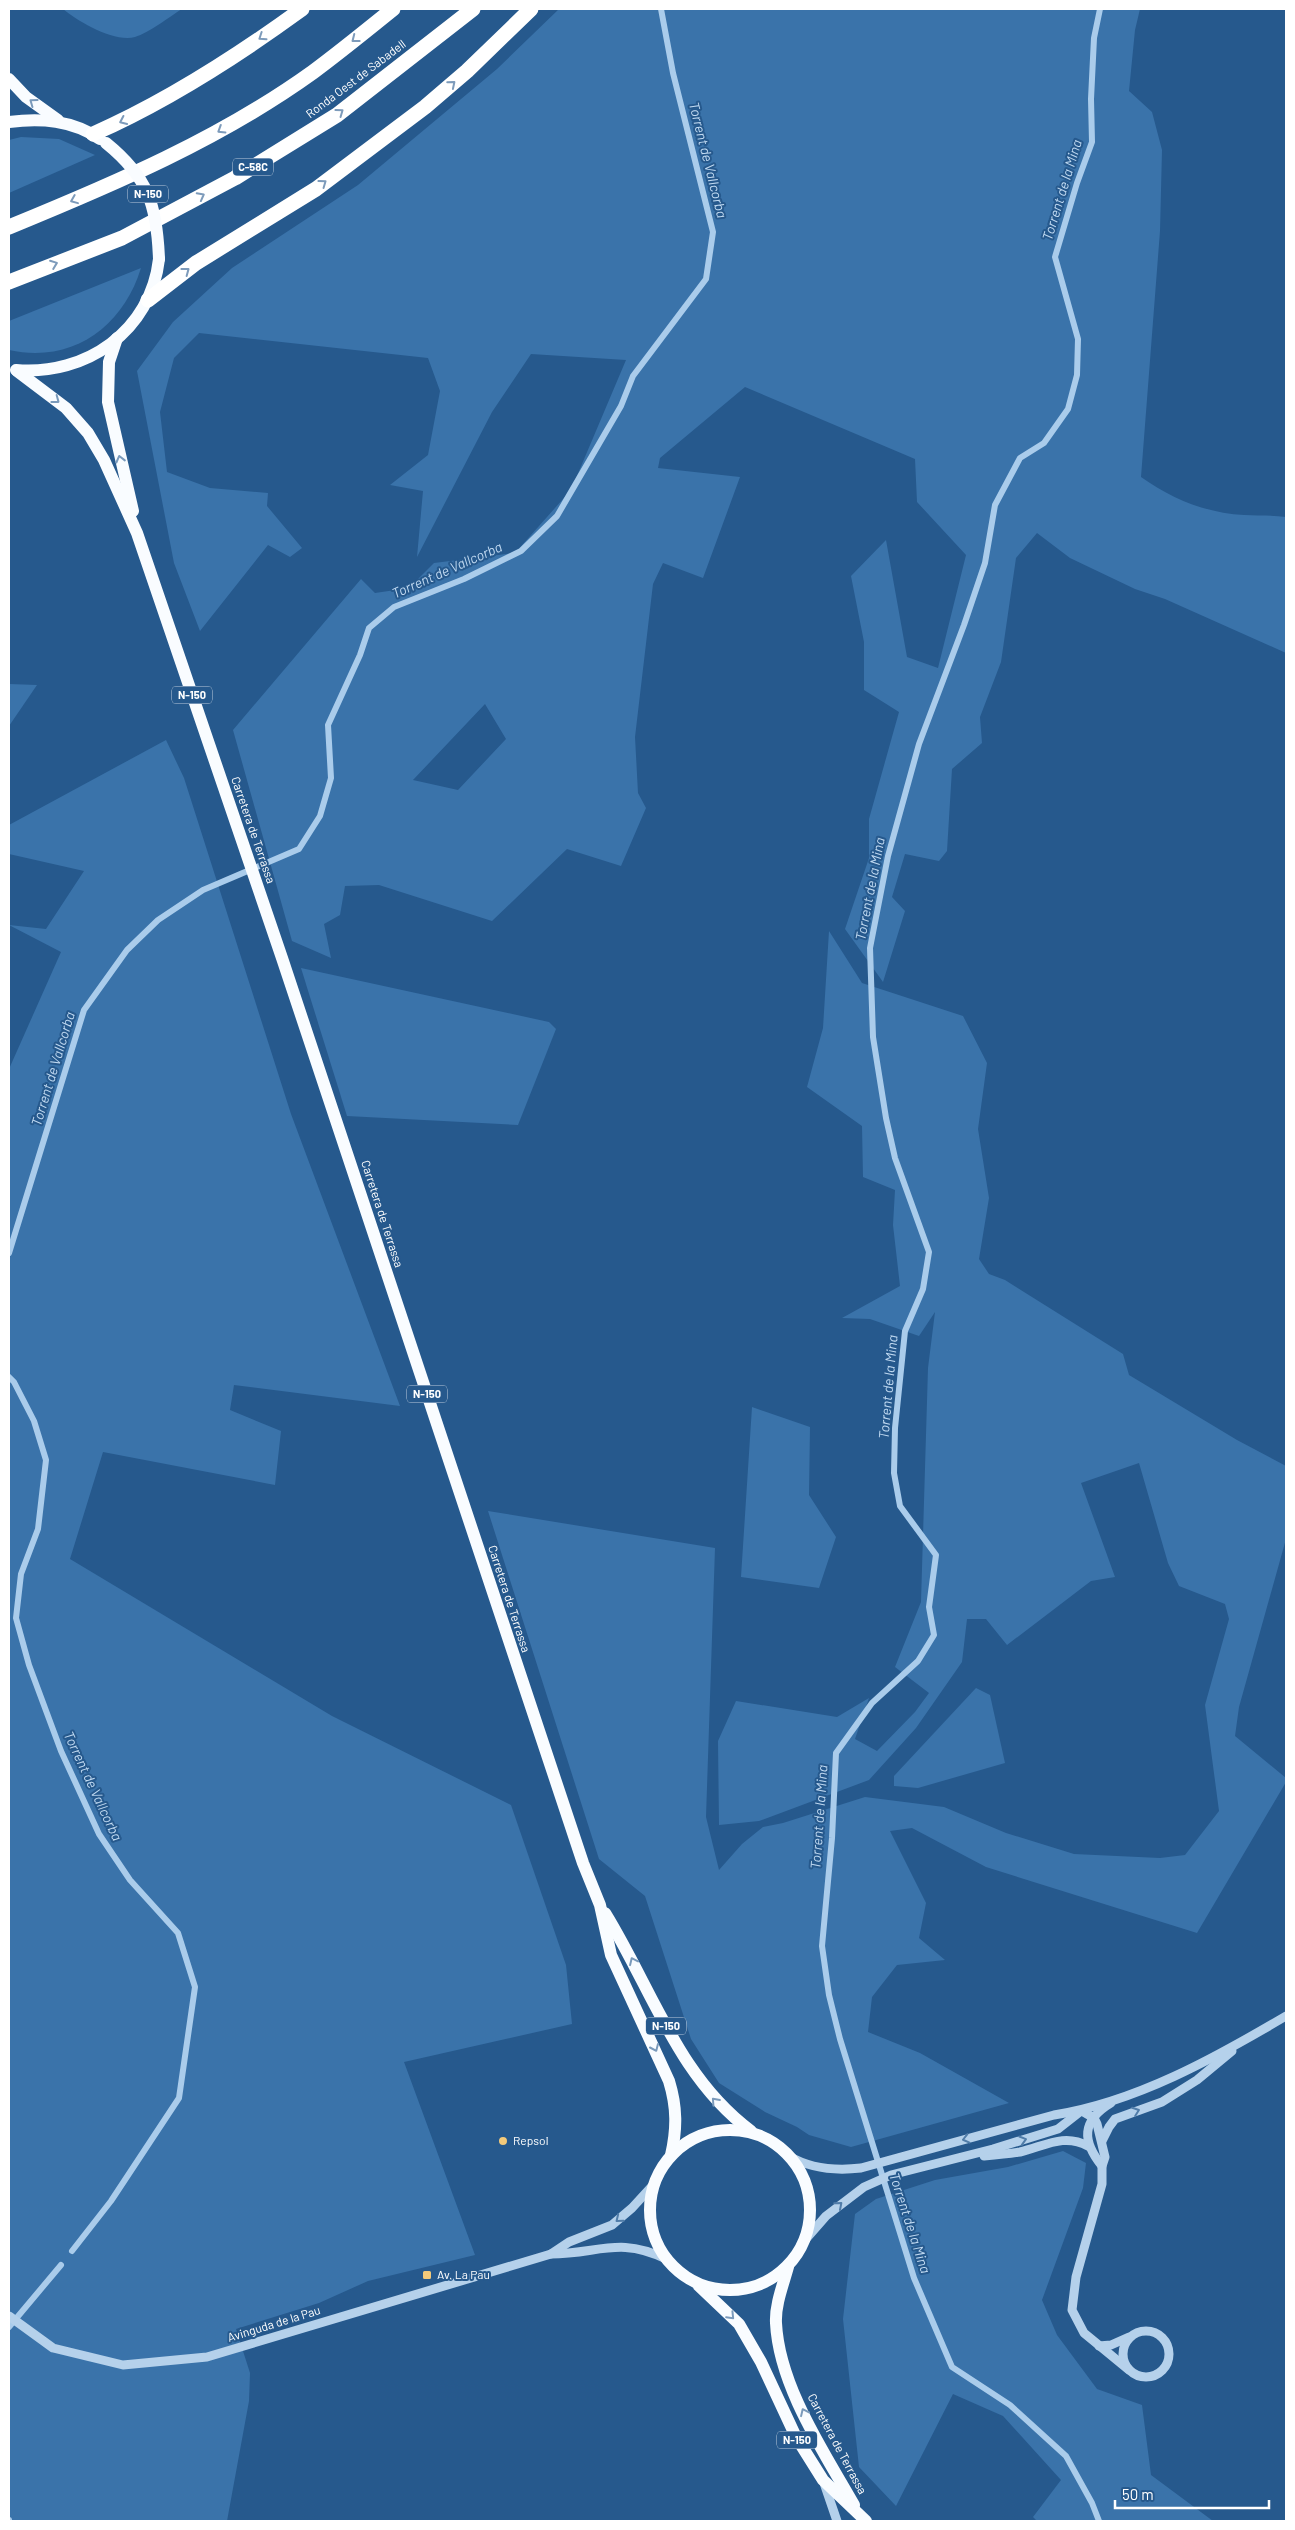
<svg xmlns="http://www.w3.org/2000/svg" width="1295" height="2530" font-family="Barlow,sans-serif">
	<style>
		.green { fill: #3a73aa; fill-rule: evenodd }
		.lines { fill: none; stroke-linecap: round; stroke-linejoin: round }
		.stream { stroke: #aacceb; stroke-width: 6 }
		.minor { stroke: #b5d1eb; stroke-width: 9 }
		.major { stroke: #f9fcff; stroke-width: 12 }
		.highway { stroke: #fff; stroke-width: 15 }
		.major-bridge { stroke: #f9fcff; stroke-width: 12 }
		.oneway { stroke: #7d9bbb }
		.oneway2 { stroke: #7a9abb }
		.oneway3 { stroke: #517da9 }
		.poi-dot { fill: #f4ca7a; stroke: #26598d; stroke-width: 2 }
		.labels { text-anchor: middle; stroke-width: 4; stroke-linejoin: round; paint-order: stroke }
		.shield { fill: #26598d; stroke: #becddd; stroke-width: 1 }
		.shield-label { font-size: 11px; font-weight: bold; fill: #fff }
		.street-label { font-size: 12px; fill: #fff; stroke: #26598d }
		.poi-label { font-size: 12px; fill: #fff; stroke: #26598d; text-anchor: start }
		.water-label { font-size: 14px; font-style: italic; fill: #c1daf2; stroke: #26598d }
	</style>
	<rect width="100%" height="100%" fill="#26598d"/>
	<!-- green -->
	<g class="green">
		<path d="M 63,9 L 182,9 C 169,17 149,33 135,37 C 115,43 77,21 63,9 Z"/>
		<path d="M 559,9 L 1140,9 L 1135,30 L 1129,91 L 1152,112 L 1162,150 L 1160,231 L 1141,477 C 1172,499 1206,513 1244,515 C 1258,516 1272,515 1286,517 L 1286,653 L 1165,599 L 1135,589 L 1070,558 L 1037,533 L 1016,558 L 1001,662 L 980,717 L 982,743 L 952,769 L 947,851 L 939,861 L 905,854 L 892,897 L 905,911 L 883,982 L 845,929 L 869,858 L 869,819 L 899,712 L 864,690 L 864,642 L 851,576 L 886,540 L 907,657 L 938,668 L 966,555 L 917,502 L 915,459 L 745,387 L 660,458 L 658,468 L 740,477 L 703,578 L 663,563 L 653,584 L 635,737 L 638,793 L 646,808 L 621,866 L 567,849 L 492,921 L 379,885 L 345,886 L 340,915 L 324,924 L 331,958 L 292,941 L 233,730 L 361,579 L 375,593 L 409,588 L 434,563 L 515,553 L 571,490 L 626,360 L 531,354 L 492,412 L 417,557 L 423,491 L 390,485 L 428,455 L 440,391 L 428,358 L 199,333 L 174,358 L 160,412 L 167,472 L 210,488 L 268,493 L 267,506 L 302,548 L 290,557 L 268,545 L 200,631 L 174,563 L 137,371 L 173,322 L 232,268 L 358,185 L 497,69 ZM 485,704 L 506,739 L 458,790 L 413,780 Z"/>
		<polygon points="21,137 59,139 95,155 9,193 9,140"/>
		<path d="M 141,268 C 123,327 72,364 9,350 L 9,321 Z"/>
		<polygon points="9,684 37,685 9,726"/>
		<polygon points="166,740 184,778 291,1114 400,1406 234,1385 230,1410 281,1431 275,1485 103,1452 70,1559 332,1716 511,1805 566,1965 572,2024 404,2062 475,2255 368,2281 319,2303 236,2329 250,2373 249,2401 227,2521 9,2521 9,1069 61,952 9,925 46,929 84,871 9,854 9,825"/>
		<polygon points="829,931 862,983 963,1016 987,1063 978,1129 989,1198 979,1259 989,1274 1005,1280 1123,1354 1129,1375 1237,1440 1286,1466 1286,1539 1239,1707 1235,1736 1286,1778 1286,1782 1197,1933 986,1867 912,1828 890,1831 926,1903 919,1938 945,1960 897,1965 872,1997 868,2032 920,2053 1009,2103 851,2147 809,2135 797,2127 765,2112 719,2083 691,2039 645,1896 599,1859 488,1511 715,1548 706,1817 719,1870 742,1844 763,1827 783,1823 865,1797 944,1807 1006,1833 1074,1854 1160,1858 1185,1855 1219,1811 1205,1705 1229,1619 1225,1604 1179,1586 1168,1563 1139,1463 1081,1483 1115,1577 1091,1581 1007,1645 986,1619 967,1619 962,1662 916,1728 869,1780 759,1821 719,1825 718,1741 736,1701 837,1717 869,1698 855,1739 877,1751 915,1712 929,1693 895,1667 921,1602 928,1368 935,1312 919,1336 870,1319 842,1318 900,1286 893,1225 895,1190 863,1177 862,1126 807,1087 823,1028"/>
		<polygon points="301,968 549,1022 556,1029 518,1125 347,1116"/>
		<polygon points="752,1407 810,1427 809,1495 836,1537 819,1588 741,1577"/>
		<polygon points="976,1688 990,1695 1005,1763 918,1788 894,1786 894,1776"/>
		<polygon points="1063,2151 1086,2163 1083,2188 1042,2300 1057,2335 1097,2389 1142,2405 1151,2475 1213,2521 1037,2521 1033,2517 1061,2480 1003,2416 953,2394 896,2506 859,2467 843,2319 855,2214 876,2199 935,2180 1008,2167"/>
	</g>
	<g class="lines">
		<!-- stream -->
		<g class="stream">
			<polyline points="9,1253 84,1010 127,950 158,920 203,890 299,849 320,816 331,778 328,725 360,655 369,628 394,607 464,579 521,551 557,516 621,406 633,376 706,279 713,232 673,73 661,9"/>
			<polyline points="9,1377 14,1382 34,1421 46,1460 38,1529 21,1574 16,1618 29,1665 61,1751 99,1834 130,1880 178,1933 195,1987 179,2098 111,2201 72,2251"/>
			<polyline points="9,2327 61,2265"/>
			<polyline points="9,2520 9,2521"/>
			<polyline points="1099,2521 1092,2503 1066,2456 1010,2405 952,2367 914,2278 840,2039 829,1995 822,1946 832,1838 836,1753 872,1703 918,1661 934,1635 929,1607 936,1555 900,1506 894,1473 895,1428 905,1331 923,1289 929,1252 895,1158 886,1118 873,1037 870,948 888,856 919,744 964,625 985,563 995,505 1020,458 1044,443 1068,409 1077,375 1078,339 1055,257 1077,183 1092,142 1091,99 1094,38 1100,9"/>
		</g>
		<!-- minor -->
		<g class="minor">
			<polyline points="1082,2111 1094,2118 1097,2124 1105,2157 1102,2166 1102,2184 1076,2277 1072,2310 1084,2333 1129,2370"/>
			<polyline points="1102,2141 1109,2127 1115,2119 1162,2102 1197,2080 1232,2051"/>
			<path d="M 789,2156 C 811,2169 835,2171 861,2168 L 1054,2115 C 1136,2102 1215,2058 1286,2016"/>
			<path d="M 984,2156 C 996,2155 1008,2154 1020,2152 C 1045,2146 1064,2133 1088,2146"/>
			<path d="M 1102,2166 C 1082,2141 1081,2121 1111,2103"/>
			<polyline points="805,2240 826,2216 864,2187 891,2175 993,2149 1058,2129 1081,2111"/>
			<path d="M 551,2254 C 598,2254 619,2236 666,2259"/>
			<polyline points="9,2316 53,2348 123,2365 207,2357 551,2254 569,2242 612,2225 632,2208 654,2184"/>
			<circle cx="1146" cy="2354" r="23"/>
			<polyline points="1099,2346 1111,2345 1129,2337"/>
			<polyline points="824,2483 837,2521"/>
		</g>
		<!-- major -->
		<g class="major">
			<polyline points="9,79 26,97 58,120"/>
			<path d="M 9,122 C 41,118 72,120 100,139"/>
			<polyline points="117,338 109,362 108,402 133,511"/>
			<path d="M 16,370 C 86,376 151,331 159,259"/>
			<path d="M 17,371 L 66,408 L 88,433 L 104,460 L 137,533 L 282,958 L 583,1863 L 600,1905 L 611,1955 L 669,2081 C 677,2107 677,2129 671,2155"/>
			<path d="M 605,1913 C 652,1989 678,2077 751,2131"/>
			<circle cx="730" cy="2210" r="80"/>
			<path d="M 788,2267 C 783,2285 775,2305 776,2323 C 779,2386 824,2452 854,2505"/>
			<polyline points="699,2286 739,2324 761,2362 796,2437 823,2480 866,2521"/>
		</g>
		<!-- highway -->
		<g class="highway">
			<path d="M 93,134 C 168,101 236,57 302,9"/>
			<path d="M 9,227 C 114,184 220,139 313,72 C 340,52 367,30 393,9"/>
			<polyline points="9,282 122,238 235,178 337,115 473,9"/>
			<polyline points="148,300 196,263 316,189 425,107 467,71 531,9"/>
		</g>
		<!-- major-bridge -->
		<path class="major-bridge" d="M 106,143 C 148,177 157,205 159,259"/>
	</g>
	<!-- one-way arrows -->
	<defs><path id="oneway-chevron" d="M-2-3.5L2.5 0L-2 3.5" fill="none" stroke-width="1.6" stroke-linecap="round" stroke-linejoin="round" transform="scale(1.25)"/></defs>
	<g class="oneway">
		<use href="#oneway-chevron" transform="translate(262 37) rotate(146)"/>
		<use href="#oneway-chevron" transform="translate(355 39) rotate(142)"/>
		<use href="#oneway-chevron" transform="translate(452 84) rotate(-40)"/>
		<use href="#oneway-chevron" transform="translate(340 112) rotate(-36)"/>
		<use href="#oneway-chevron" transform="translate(123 121) rotate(155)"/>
		<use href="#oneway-chevron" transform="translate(221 130) rotate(148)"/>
		<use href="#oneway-chevron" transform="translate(323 183) rotate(-36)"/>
		<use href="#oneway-chevron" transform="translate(201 196) rotate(-28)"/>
		<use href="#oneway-chevron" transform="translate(74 200) rotate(158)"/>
		<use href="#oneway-chevron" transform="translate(54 264) rotate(-21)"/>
		<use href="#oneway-chevron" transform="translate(186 271) rotate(-37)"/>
	</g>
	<g class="oneway2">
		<use href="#oneway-chevron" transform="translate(33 102) rotate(-144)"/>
		<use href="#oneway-chevron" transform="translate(56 400) rotate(37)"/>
		<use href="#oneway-chevron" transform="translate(120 459) rotate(-104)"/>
		<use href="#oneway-chevron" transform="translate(633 1961) rotate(-115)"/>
		<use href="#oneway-chevron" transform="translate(655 2048) rotate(66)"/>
		<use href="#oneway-chevron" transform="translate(715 2101) rotate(-132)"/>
		<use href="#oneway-chevron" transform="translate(731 2316) rotate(46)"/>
		<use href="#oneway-chevron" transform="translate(804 2412) rotate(-115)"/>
	</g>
	<g class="oneway3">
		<use href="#oneway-chevron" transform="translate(1136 2111) rotate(-20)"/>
		<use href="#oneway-chevron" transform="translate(966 2139) rotate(166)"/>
		<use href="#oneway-chevron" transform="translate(1023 2140) rotate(-17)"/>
		<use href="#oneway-chevron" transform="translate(839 2205) rotate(-41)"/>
		<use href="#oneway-chevron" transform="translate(619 2219) rotate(141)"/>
	</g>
	<!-- markers -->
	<g class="poi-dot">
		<circle cx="503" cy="2141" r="5"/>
		<rect x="422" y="2270" width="10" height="10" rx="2.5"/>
	</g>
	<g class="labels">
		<!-- shield labels -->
		<g class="shield">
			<rect x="233" y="158.5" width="40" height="17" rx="4"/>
			<rect x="128" y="185.5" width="40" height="17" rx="4"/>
			<rect x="172" y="686.5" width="40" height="17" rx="4"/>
			<rect x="407" y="1385.5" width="40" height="17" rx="4"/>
			<rect x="646" y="2017.5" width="40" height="17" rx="4"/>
			<rect x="777" y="2431.5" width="40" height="17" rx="4"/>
		</g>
		<g class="shield-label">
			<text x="253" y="171">C-58C</text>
			<text x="148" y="198">N-150</text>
			<text x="192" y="699">N-150</text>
			<text x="427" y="1398">N-150</text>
			<text x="666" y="2030">N-150</text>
			<text x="797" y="2444">N-150</text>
		</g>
		<!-- street labels -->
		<g class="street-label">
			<text transform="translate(356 79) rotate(-37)" y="4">Ronda Oest de Sabadell</text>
			<text transform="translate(253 830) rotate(71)" y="4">Carretera de Terrassa</text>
			<text transform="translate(382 1214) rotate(72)" y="4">Carretera de Terrassa</text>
			<text transform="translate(509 1599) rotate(72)" y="4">Carretera de Terrassa</text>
			<text transform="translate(274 2324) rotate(-17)" y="4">Avinguda de la Pau</text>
			<text transform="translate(837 2444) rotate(62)" y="4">Carretera de Terrassa</text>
		</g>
		<!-- poi labels -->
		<g class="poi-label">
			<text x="513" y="2145">Repsol</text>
			<text x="437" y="2279">Av. La Pau</text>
		</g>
		<!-- water labels -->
		<g class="water-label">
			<text transform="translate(708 160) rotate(76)" y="5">Torrent de Vallcorba</text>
			<text transform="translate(1062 190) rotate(-73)" y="5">Torrent de la Mina</text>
			<text transform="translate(447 570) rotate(-24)" y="5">Torrent de Vallcorba</text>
			<text transform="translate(870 889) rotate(-79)" y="5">Torrent de la Mina</text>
			<text transform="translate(53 1069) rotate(-73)" y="5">Torrent de Vallcorba</text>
			<text transform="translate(888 1387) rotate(-85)" y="5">Torrent de la Mina</text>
			<text transform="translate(93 1786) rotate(65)" y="5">Torrent de Vallcorba</text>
			<text transform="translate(819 1817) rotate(-86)" y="5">Torrent de la Mina</text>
			<text transform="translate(910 2223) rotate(72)" y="5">Torrent de la Mina</text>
		</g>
	</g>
	<!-- border -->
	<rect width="1295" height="2530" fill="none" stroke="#ffffff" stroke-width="20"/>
	<!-- scale -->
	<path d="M1115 2500v8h154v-8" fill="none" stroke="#ffffff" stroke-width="2.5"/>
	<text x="1122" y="2500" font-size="15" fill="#ffffff" stroke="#26598d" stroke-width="4" paint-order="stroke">50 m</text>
</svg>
